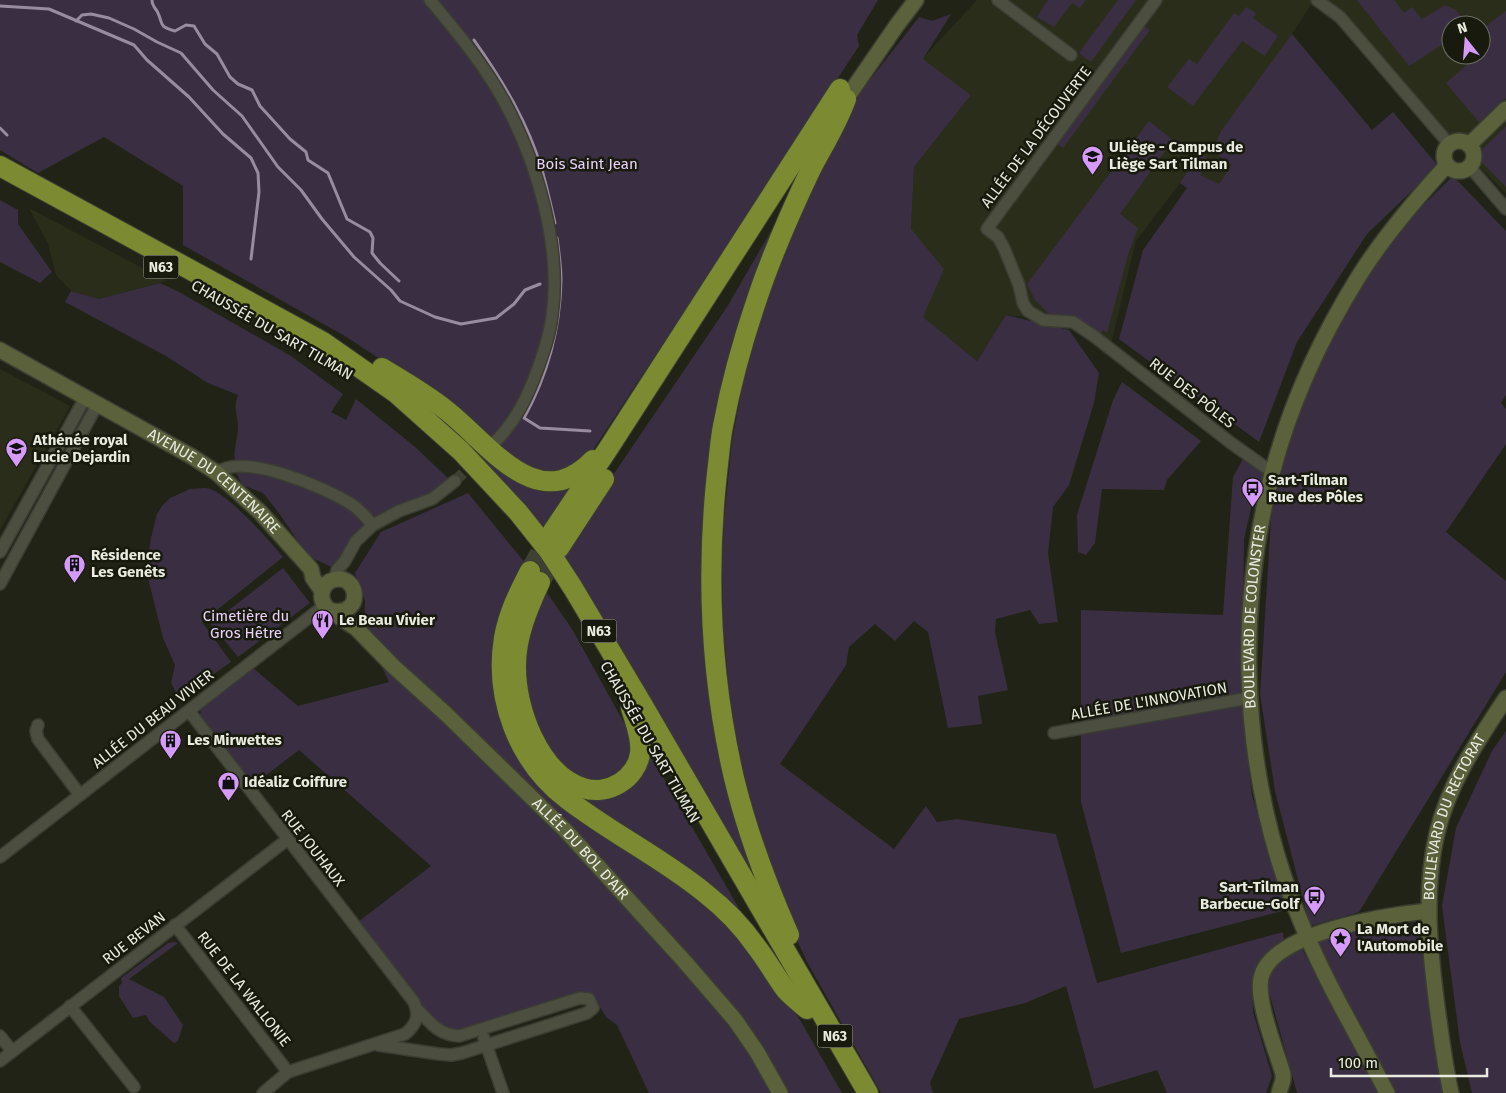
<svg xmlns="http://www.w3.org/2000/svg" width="1506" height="1093" font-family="'Fira Sans',sans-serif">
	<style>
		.built { fill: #2a2d19; fill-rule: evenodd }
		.green { fill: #3a2f42 }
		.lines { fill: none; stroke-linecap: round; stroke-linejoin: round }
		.stream { stroke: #988c9e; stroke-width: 3 }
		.street-tunnel { stroke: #3e4134; stroke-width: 11; stroke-dasharray: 11 5.5; stroke-linecap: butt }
		.highway-tunnel { stroke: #3e4134; stroke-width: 20; stroke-dasharray: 20 10; stroke-linecap: butt }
		.street-casing { stroke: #3b3d33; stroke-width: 14 }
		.secondary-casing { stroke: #3b3d33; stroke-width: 18 }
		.highway-casing { stroke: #3b3d33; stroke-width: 22 }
		.street { stroke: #4c4f3f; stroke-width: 11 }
		.secondary { stroke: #5a613b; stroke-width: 15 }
		.highway { stroke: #7c8a32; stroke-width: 20 }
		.labels { text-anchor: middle; stroke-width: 5; stroke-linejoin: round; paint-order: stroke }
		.shield { fill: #171a0c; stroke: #aaaca1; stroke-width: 1 }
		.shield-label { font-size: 14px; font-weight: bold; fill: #e9ebe1 }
		.street-label { font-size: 15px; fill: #e9ebe1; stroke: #171a0c }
		.poi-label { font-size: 15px; font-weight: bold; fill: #e9ebe1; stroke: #171a0c; text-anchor: start }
		.park-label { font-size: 15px; fill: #ebd1fd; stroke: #171a0c }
	</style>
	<rect width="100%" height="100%" fill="#202315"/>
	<!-- built -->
	<g class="built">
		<polygon points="977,0 1314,0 1292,34 1236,113 1240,222 1180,183 1136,241 1110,348 1073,322 1006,315 977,361 915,311 911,229 914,167 971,95 922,59"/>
		<path d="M 1317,0 L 1506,0 L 1506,194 L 1327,7 ZM 1451,25 L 1481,25 L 1481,55 L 1451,55 Z"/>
		<polygon points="29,208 167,281 99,299 71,291 56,275 48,244"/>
		<polygon points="0,369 70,406 0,530"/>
	</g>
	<!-- green -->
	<g class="green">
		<polygon points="0,0 878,0 857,35 859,46 587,459 573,471 531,472 442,400 345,336 183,245 183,186 104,137 38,173 0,150"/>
		<polygon points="1048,0 1086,0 1080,8 1072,3 1054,27 1037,17"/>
		<polygon points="1118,0 1136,0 1091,62 1079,53"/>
		<polygon points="1357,0 1394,0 1404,13 1412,7 1422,19 1445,5 1456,10 1467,25 1451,25 1451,44 1448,41 1409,66"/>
		<polygon points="1246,7 1256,13 1253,18 1278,36 1265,56 1242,41 1193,106 1167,87 1189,59 1197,64 1234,13 1239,16"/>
		<polygon points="1506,11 1506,98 1479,122 1446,83 1467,65 1460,55 1481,55 1481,30"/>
		<polygon points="951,14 923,59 971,95 914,167 911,229 944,269 923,317 977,361 1006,315 1069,330 1099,373 1094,403 1069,485 1053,507 1048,553 1058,622 1039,624 1030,610 996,619 995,632 1008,690 978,696 982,724 948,728 928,632 914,621 895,641 875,624 849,647 846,665 780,764 894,849 926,806 937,822 957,819 1056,834 1097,983 1283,932 1284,941 1262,961 1252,985 1253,1012 1272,1076 1266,1093 1167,1093 1157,1070 1094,1089 1066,986 1025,1003 959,1019 930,1083 933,1093 881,1093 807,962 783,909 750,808 737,746 729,689 723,624 722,568 724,520 732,441 747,360 788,228 848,108 919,17 932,21"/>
		<polygon points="1142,25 1150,30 1063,148 1055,142"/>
		<polygon points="1292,34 1372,130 1393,112 1438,166 1367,234 1297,342 1259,442 1119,339 1143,250 1187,188 1180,183 1201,153 1208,159 1200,175 1219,184 1232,165 1213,151 1211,154 1221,131"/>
		<polygon points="1149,121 1173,140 1120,214 1138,228 1128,255 1107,333 1103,330 1098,337 1074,315 1051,316 1035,300 1027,284"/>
		<polygon points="1506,126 1506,187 1476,156"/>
		<polygon points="1453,176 1506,231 1506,395 1501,403 1506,409 1506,444 1446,532 1506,581 1506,672 1359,912 1310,926 1275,791 1260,694 1274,473 1320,352 1391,237"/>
		<polygon points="0,200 18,210 18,224 52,272 40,283 0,262"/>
		<polygon points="782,212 751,286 728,357 718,426 710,695 715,738 728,794 759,882 754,883 562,554 609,481 727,307"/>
		<path d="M 160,283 L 179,292 L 291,356 L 343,394 L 331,412 L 346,420 L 356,399 L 414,446 L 449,479 L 441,488 L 417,501 L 384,512 L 367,525 L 336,569 L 308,556 L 279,513 L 263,493 L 242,485 L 237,474 L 252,465 L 235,461 C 233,450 238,438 238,426 C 237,411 233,410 238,395 L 208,383 L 166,356 L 65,302 L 71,291 L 99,299 Z"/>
		<polygon points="1122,382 1201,441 1167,480 1164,490 1102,489 1095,543 1086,555 1078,552 1077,515 1113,400"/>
		<polygon points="409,393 447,416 504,469 577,479 547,532"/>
		<polygon points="1244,457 1266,471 1254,495 1244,539 1242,679 1244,728 1252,796 1286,910 1121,953 1081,802 1081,610 1223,615 1233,477"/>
		<path d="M 190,489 C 196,489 204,487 210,489 C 229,495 269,540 283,557 L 202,622 L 231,662 L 179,698 L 171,683 L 175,665 L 163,638 L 146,570 L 151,538 L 157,514 L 162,506 L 170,498 Z"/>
		<path d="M 468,493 L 526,564 L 508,607 L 530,768 L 702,898 L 752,946 L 800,1020 L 842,1093 L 649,1093 L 617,1025 L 606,1017 L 593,996 L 583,993 L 475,1028 C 455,1032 451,1032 434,1020 L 358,922 L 431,866 L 299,750 L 252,786 L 203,721 L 200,715 L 201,709 L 253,668 L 298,706 L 389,682 L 364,629 L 365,601 L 355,573 L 381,532 Z"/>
		<polygon points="283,568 310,603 238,657 211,624"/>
		<polygon points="543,587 572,629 628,730 633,749 625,768 609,781 590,783 573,777 544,746 524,691 529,622"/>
		<polygon points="1506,731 1506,1093 1472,1093 1460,1042 1442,906 1456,828 1492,751"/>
		<polygon points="648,751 744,917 672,857 569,790 588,796"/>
		<polygon points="1392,923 1421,925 1430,995 1447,1093 1297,1093 1266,981 1281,955 1301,947 1338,1016 1313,943 1364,927"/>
		<polygon points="174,942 178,943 129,979 164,997 183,1025 178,1041 174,1043 150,1022 146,1015 133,1018 119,996 119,986 122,983 121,978 168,943"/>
	</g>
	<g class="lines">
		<!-- stream -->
		<g class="stream">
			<path d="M 152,0 C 152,5 154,7 157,11 C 164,24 157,26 175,31 L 186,25 L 194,26 L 205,44 L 217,54 L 230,77 L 238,84 L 252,90 L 260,106 L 290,139 L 306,152 L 308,160 L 328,173 L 347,219 L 370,232 L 373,238 L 372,253 L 380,263 L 399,281"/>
			<polyline points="0,6 49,9 134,45 147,60 189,97 223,134 251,158 258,173 259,192 251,259"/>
			<polyline points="76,21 82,15 91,14 109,18 134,29 157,42 181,53 213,90 242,116 278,167 301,190 322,219 354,257 391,290 400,301 435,317 461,324 496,318 514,304 525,290 540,284"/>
			<path d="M 474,40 C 503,81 528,123 542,170 C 547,188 551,206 555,223"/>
			<polyline points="0,128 7,135"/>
			<path d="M 557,238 C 559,252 561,267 561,281 C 560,329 547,376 524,418 L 540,428 L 590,431"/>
		</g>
		<!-- street-tunnel -->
		<polyline class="street-tunnel" points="455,481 492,445"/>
		<!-- highway-tunnel -->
		<g class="highway-tunnel">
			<polyline points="530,571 549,537"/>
			<polyline points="540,582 559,548"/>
		</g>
		<defs>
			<g id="street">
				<path d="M 430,0 C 457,32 484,65 504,101 C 537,162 562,247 552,316 C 550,334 544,351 538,368 C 528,396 516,421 495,442"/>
				<polyline points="998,0 1071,55"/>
				<polyline points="1156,0 987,229 998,237 1004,248 1019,285 1023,303 1028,311 1043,320 1073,322 1095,337 1231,443 1272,472"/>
				<polyline points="1317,0 1340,17 1450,145"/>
				<polyline points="1470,167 1506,209"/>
				<path d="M 217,473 C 241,451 326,488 351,504 C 359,509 366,517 373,525"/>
				<polyline points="0,552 85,398"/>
				<polyline points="335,579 337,570 345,561 356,541 373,525 399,511 432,499 455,481"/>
				<polyline points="0,584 97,405"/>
				<path d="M 189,711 L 414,1002 C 420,1016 416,1025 405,1034 L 288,1072 L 263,1093"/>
				<polyline points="38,725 36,731 38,739 80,795"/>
				<polyline points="1054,733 1249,698"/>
				<polyline points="0,857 325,605"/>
				<polyline points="175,925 288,1072"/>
				<polyline points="70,1006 134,1087"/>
				<polyline points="0,1036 12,1051"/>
				<polyline points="484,1038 503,1093"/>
				<path d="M 378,1045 L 439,1054 L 451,1055 L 462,1053 L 587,1013 L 593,1008 L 589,999 L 580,998 L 459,1036 C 438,1035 430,1022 417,1009"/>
				<polyline points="0,1061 288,839"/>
			</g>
			<g id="secondary">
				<polyline points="846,99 897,25 916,0"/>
				<circle cx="1459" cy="156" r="15"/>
				<polyline points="1469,145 1506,109"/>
				<path id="s1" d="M 0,350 L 191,456 L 217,473 L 260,512 L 311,569 L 313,578 L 322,591"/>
				<path id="s2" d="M 333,611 C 364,616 359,572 333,580 C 323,583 318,596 325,605 C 327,609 352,626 356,628 L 393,666 L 446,714 L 566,831 L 685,962 L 735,1020 L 757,1052 L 780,1093"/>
				<path d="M 1279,1093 L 1283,1080 L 1283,1074 C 1276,1050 1256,1001 1261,978 C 1270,932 1389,915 1428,911"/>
				<path id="s3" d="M 1387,1093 C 1375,1069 1362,1045 1349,1021 C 1323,974 1300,925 1283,874 C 1241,746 1238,604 1272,474 C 1290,404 1321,337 1359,276 C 1384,236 1415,200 1447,165"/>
				<path id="s4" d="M 1451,1093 C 1445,1067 1442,1041 1438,1014 C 1430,953 1423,893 1437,833 C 1449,783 1478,740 1506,698"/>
			</g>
			<g id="highway">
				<polyline points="0,166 323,342 396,393 461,451 518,512 549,551 573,588 641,702 868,1093"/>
				<path d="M 382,368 C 403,381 426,394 446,410 C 489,443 537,518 593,460"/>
				<polyline points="549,537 608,449 840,89"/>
				<polyline points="559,548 604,479"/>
				<path d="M 530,571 C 519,592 508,614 504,638 C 494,698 518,762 567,799 C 611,833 662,858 705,893 C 724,908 741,925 755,945 C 766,959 775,975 785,989 C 791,996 800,1003 807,1009"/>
				<path d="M 540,582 C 528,608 516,636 516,665 C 515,708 539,774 583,788 C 595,792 609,790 620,783 C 630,777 639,765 640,753 C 642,738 635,722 631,708"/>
				<path d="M 789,935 C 767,885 747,832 734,778 C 711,679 706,575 717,473 C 719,458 720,441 723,426 C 731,383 743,340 757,299 C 771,257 792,209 811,169 C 823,146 837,124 846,99"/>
			</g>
		</defs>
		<!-- street casing -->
		<use href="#street" class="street-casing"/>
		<!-- secondary casing -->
		<use href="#secondary" class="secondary-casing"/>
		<!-- highway casing -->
		<use href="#highway" class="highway-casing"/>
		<!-- street -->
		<use href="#street" class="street"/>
		<!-- secondary -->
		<use href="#secondary" class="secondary"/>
		<!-- highway -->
		<use href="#highway" class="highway"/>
	</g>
	<!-- icons -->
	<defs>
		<symbol id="university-pin" viewBox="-11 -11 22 30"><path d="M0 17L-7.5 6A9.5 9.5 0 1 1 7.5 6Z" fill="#d69bfa" stroke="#171a0c"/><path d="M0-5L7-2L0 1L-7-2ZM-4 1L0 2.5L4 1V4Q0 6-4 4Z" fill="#111"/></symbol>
		<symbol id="school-pin" viewBox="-11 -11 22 30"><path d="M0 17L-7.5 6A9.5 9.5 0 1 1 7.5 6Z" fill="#d69bfa" stroke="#171a0c"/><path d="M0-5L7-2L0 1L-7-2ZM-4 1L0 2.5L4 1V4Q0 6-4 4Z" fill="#111"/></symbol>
		<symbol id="bus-pin" viewBox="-11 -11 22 30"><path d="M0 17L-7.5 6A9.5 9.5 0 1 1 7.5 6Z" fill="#d69bfa" stroke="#171a0c"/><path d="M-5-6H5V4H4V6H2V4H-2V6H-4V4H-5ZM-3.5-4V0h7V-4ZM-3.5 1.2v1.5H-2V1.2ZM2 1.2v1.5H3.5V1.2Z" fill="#111"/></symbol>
		<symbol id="building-pin" viewBox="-11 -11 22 30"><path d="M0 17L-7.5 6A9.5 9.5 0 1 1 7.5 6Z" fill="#d69bfa" stroke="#171a0c"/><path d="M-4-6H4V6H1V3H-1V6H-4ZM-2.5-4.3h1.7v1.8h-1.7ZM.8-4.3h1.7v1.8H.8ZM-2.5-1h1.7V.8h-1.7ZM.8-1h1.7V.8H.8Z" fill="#111"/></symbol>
		<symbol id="restaurant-pin" viewBox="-11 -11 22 30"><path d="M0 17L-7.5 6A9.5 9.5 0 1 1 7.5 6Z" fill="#d69bfa" stroke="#171a0c"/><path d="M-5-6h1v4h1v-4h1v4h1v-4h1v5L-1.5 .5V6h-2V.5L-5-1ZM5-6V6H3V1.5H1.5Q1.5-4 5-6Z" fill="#111"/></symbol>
		<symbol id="shop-pin" viewBox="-11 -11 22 30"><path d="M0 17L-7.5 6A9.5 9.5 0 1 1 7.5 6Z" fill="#d69bfa" stroke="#171a0c"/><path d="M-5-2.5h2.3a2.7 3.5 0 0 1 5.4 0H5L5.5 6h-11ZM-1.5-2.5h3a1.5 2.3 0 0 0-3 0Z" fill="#111"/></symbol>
		<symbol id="sight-pin" viewBox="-11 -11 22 30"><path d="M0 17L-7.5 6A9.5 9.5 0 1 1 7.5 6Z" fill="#d69bfa" stroke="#171a0c"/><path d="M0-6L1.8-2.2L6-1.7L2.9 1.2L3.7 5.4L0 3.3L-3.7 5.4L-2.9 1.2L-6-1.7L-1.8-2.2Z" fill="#111"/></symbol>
	</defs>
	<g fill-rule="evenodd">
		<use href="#university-pin" x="1080" y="144" width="25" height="34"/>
		<use href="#school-pin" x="4" y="436" width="25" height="34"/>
		<use href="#bus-pin" x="1240" y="476" width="25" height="34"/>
		<use href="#building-pin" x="62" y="552" width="25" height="34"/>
		<use href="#restaurant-pin" x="310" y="608" width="25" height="34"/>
		<use href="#building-pin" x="158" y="728" width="25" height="34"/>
		<use href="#shop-pin" x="216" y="770" width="25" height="34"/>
		<use href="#bus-pin" x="1302" y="884" width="25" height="34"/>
		<use href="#sight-pin" x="1328" y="926" width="25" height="34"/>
	</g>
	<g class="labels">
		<!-- shield labels -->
		<g class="shield">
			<rect x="143.5" y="255.5" width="35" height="23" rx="4"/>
			<rect x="581.5" y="619.5" width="35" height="23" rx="4"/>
			<rect x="817.5" y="1024.5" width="35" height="23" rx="4"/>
		</g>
		<g class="shield-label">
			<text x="161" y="272">N63</text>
			<text x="599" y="636">N63</text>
			<text x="835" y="1041">N63</text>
		</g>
		<!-- street labels -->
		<g class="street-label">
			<text transform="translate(1036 137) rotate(-53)" y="5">ALLÉE DE LA DÉCOUVERTE</text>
			<text transform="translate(272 330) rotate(30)" y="5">CHAUSSÉE DU SART TILMAN</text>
			<text transform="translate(1192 393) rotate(38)" y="5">RUE DES PÔLES</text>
			<text dy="5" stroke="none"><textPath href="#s1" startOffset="252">AVENUE DU CENTENAIRE</textPath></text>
			<text dy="5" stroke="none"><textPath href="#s3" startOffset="504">BOULEVARD DE COLONSTER</textPath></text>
			<text transform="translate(1149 701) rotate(-10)" y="5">ALLÉE DE L'INNOVATION</text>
			<text transform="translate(153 719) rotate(-38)" y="5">ALLÉE DU BEAU VIVIER</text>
			<text transform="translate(650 742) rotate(60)" y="5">CHAUSSÉE DU SART TILMAN</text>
			<text dy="5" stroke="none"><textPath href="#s4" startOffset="282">BOULEVARD DU RECTORAT</textPath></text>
			<text transform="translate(313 848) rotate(52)" y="5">RUE JOUHAUX</text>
			<text dy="5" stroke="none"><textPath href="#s2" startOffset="446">ALLÉE DU BOL D'AIR</textPath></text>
			<text transform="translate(134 938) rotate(-38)" y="5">RUE BEVAN</text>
			<text transform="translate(244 989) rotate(52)" y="5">RUE DE LA WALLONIE</text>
		</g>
		<!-- poi labels -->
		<g class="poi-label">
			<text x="1109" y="152">ULiège - Campus de<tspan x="1109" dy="17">Liège Sart Tilman</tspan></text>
			<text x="33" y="445">Athénée royal<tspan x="33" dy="17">Lucie Dejardin</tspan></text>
			<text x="1268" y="485">Sart-Tilman<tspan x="1268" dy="17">Rue des Pôles</tspan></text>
			<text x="91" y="560">Résidence<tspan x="91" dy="17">Les Genêts</tspan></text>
			<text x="339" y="625">Le Beau Vivier</text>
			<text x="187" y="745">Les Mirwettes</text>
			<text x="244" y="787">Idéaliz Coiffure</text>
			<text x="1299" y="892" text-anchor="end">Sart-Tilman<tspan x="1299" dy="17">Barbecue-Golf</tspan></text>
			<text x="1357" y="934">La Mort de<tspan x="1357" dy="17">l'Automobile</tspan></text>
		</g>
		<!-- park labels -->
		<g class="park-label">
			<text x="587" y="169">Bois Saint Jean</text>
			<text x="246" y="621">Cimetière du<tspan x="246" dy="17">Gros Hêtre</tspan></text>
		</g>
	</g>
	<!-- north arrow -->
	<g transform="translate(1466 40) rotate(343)"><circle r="24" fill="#171a0c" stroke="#6b6e61"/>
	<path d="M0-4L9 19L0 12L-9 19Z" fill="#d69bfa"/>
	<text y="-8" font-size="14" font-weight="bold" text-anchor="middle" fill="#e9ebe1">N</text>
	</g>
	<!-- scale -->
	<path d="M1331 1068v8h156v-8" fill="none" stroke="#e9ebe1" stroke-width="2.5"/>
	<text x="1338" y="1068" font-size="15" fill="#e9ebe1" stroke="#171a0c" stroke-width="4" paint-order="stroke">100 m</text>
</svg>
